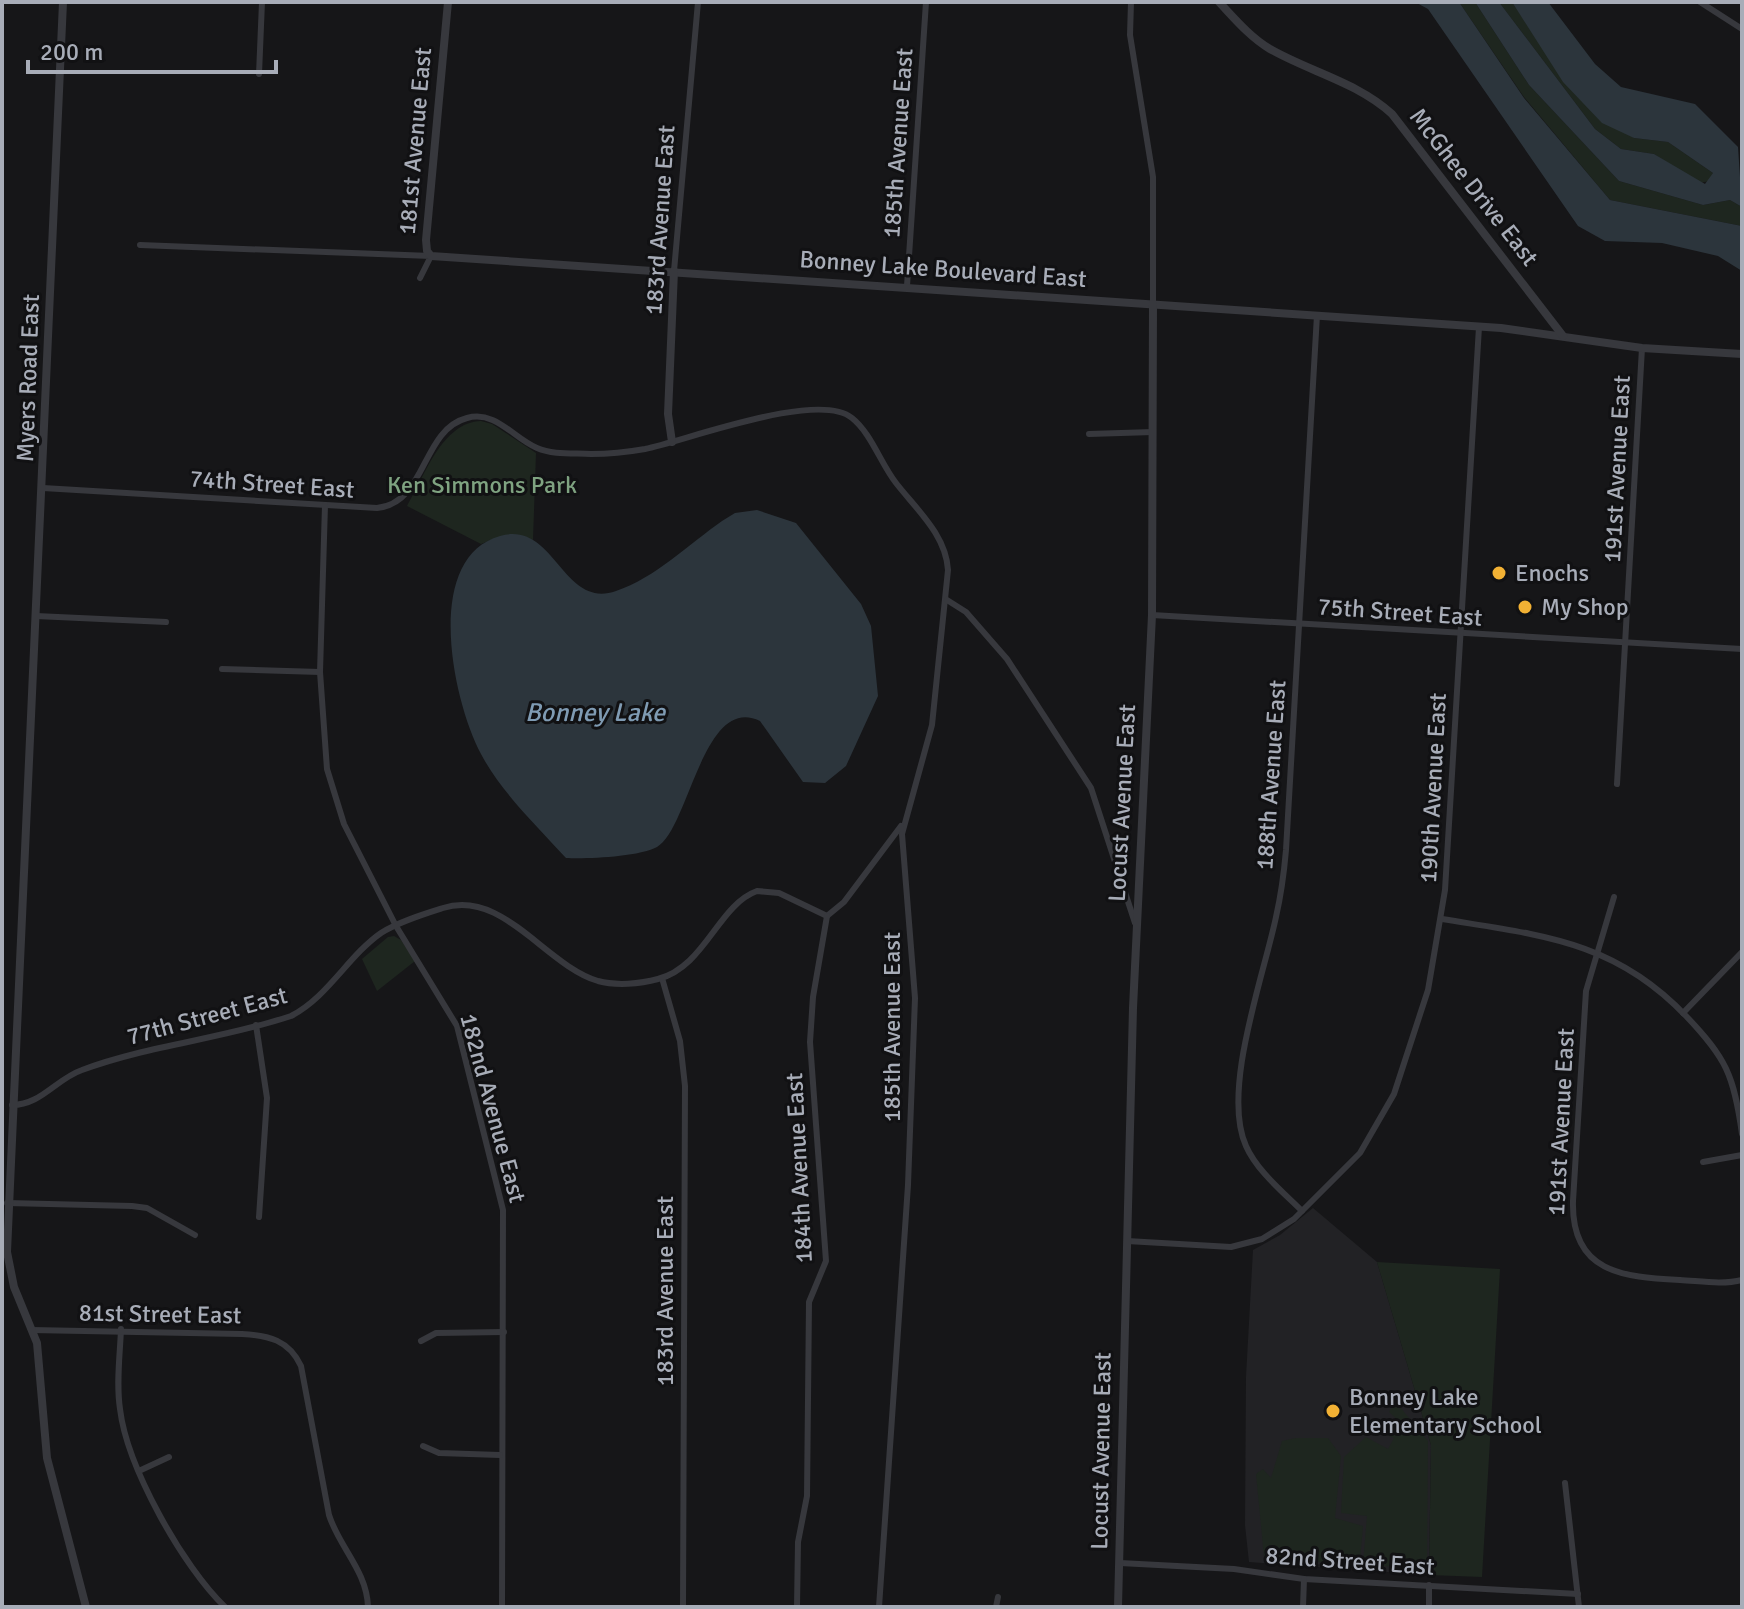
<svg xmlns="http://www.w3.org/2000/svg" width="1744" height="1609" font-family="Signika,sans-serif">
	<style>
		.built { fill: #222225 }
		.green { fill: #1e261f }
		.water { fill: #2c353c }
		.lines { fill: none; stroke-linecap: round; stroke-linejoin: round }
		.minor { stroke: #37383d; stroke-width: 6 }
		.tertiary { stroke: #37383d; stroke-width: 8 }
		.poi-dot { fill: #f2b134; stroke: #111113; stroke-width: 3 }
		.labels { text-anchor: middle; stroke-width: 6; stroke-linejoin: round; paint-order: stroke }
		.street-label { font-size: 24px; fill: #a8adb8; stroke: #111113 }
		.park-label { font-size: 24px; fill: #7fa381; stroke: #111113 }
		.poi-label { font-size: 24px; fill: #a8adb8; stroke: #111113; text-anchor: start }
		.water-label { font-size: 26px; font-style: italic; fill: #7f9bb3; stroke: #111113 }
	</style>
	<rect width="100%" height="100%" fill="#161618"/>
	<!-- built -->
	<polygon class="built" points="1313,1208 1377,1262 1431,1445 1429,1575 1249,1562 1245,1525 1246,1377 1253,1250 1280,1235"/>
	<!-- green -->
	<g class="green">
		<polygon points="1459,2 1475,2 1529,85 1619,181 1703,205 1730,200 1742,207 1742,226 1610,200 1524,97"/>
		<polygon points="1499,2 1512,2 1551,60 1634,138 1668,142 1713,173 1710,181 1699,183 1654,154 1621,149 1595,129"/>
		<path d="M 481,421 L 492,424 L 536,453 L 533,540 C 513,532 500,536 481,544 L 407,506 C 424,477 442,422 481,421 Z"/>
		<polygon points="394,936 401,940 415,961 377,991 362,959 388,937"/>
		<polygon points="1377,1262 1500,1269 1482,1577 1429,1575 1431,1445"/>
		<polygon points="1395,1401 1428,1441 1427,1570 1363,1564 1367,1516 1341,1513 1344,1457 1366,1437 1388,1449 1394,1438 1385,1434 1387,1430 1395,1434 1401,1423 1389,1412"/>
		<polygon points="1296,1438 1328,1438 1341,1456 1335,1518 1363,1526 1360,1560 1335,1559 1333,1563 1264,1557 1256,1474 1263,1469 1271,1478 1282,1441"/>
	</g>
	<!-- water -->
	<g class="water">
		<polygon points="1415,2 1459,2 1524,98 1610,200 1742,226 1742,271 1718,256 1662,243 1605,241 1578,226 1428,9"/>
		<polygon points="1475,2 1499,2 1595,129 1621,149 1654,154 1705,184 1713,173 1668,142 1634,138 1602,123 1563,82 1512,2 1548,2 1595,64 1621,87 1695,104 1738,147 1742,207 1730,200 1703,205 1619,181 1529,85"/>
		<path d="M 757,510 L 796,523 L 861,604 L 871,626 L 878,696 L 846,766 L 825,783 L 803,782 L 760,721 C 703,693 689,829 657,847 C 638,857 587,859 566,858 C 537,826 501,792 481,754 C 453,702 422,558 500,536 C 555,520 562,610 616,591 C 655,578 689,544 722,521 L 735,513 Z"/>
	</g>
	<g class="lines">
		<!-- minor -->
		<g class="minor">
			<polyline points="1131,2 1130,35 1153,177 1153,304"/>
			<polyline points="1700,2 1742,29"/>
			<polyline points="259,74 262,2"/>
			<polyline points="140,245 431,256 420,278"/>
			<polyline points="674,271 698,2"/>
			<polyline points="907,286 926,2"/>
			<polyline points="1089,434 1153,432"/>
			<path d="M 43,488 L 377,508 C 427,503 421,430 467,418 C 496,410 513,438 537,448 C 553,455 573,453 591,454 C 609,454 628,452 645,449 C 688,440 818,390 852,418 C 871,433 881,464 896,483 C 917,510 946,535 948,570 L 932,725 L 902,834 L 915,998 L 908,1185 L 879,1607"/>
			<polyline points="325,505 320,672 327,769 344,824 396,926 457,1026 503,1210 502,1607"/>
			<polyline points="947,600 966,612 1007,659 1091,788 1135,923"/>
			<polyline points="1152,615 1742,649"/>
			<polyline points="36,616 166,622"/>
			<polyline points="222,669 320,672"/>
			<polyline points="1617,784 1642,348"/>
			<path d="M 1614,897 L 1586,991 L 1573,1201 C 1571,1273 1623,1277 1680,1280 C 1700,1281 1722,1285 1742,1280"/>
			<polyline points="827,916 844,902 901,826"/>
			<path d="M 1442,919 C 1539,935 1614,940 1686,1016 C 1726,1058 1734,1075 1742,1134"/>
			<polyline points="662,978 680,1041 685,1086 683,1607"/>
			<polyline points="1683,1013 1742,952"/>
			<polyline points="256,1025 267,1098 259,1217"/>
			<path d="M 12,1105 C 41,1105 56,1079 82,1070 C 149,1045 223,1039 291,1016 C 328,997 348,956 381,933 C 398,922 424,914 443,908 C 503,889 545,965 598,981 C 616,986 640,984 658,979 C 705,967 718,905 757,891 L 779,893 L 827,916"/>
			<polyline points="1703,1162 1742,1155"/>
			<polyline points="7,1203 132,1206 147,1208 195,1235"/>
			<path d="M 1302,1211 C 1283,1192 1257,1171 1246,1146 C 1221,1091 1264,975 1276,917 C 1281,895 1284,873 1286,850 L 1317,315"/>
			<polyline points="1127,1241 1231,1247 1262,1239 1294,1219 1360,1153 1394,1094 1428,990 1445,890 1479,327"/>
			<path d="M 121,1329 C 120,1355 116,1383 120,1409 C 127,1467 183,1567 225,1607"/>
			<path d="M 31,1330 L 242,1334 C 268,1335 289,1340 301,1366 L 329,1515 C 339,1547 367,1571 368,1607"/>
			<polyline points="421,1341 436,1333 504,1332"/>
			<polyline points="423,1446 439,1453 500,1455"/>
			<polyline points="141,1470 169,1457"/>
			<polyline points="1565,1483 1579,1607"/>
			<polyline points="1120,1563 1234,1569 1304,1579 1578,1594"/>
			<polyline points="797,1607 798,1542 807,1496 809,1302 826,1261 810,1042 813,997 827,916"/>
			<polyline points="996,1607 998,1597"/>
			<polyline points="1303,1607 1304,1579"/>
			<polyline points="1429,1607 1429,1585"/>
		</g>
		<!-- tertiary -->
		<g class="tertiary">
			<polyline points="63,2 7,1252 14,1287 37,1343 47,1458 86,1607"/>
			<polyline points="448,2 426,240 427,251 431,256 1501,328 1642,348 1742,354"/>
			<path d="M 1219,2 C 1235,19 1250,37 1270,49 C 1310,72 1357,82 1392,114 L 1563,336"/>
			<polyline points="672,442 668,414 674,271"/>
			<polyline points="1118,1607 1133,1008 1152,615 1153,304"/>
		</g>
	</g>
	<!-- markers -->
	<g class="poi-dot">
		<circle cx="1499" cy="573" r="8"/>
		<circle cx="1525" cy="607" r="8"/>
		<circle cx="1333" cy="1411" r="8"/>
	</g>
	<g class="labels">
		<!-- street labels -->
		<g class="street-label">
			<text transform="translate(415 141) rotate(-85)" y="8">181st Avenue East</text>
			<text transform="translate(898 143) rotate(-86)" y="8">185th Avenue East</text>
			<text transform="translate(1474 187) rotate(52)" y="8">McGhee Drive East</text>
			<text transform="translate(660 220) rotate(-86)" y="8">183rd Avenue East</text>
			<text transform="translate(943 269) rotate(4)" y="8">Bonney Lake Boulevard East</text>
			<text transform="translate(28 378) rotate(-88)" y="8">Myers Road East</text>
			<text transform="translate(1617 469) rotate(-87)" y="8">191st Avenue East</text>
			<text transform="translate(272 484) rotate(4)" y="8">74th Street East</text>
			<text transform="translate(1400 612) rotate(4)" y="8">75th Street East</text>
			<text transform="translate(1271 775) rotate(-86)" y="8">188th Avenue East</text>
			<text transform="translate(1433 788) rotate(-87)" y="8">190th Avenue East</text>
			<text transform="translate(1122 803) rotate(-87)" y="8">Locust Avenue East</text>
			<text transform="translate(207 1016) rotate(-15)" y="8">77th Street East</text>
			<text transform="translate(892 1027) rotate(-90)" y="8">185th Avenue East</text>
			<text transform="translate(493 1108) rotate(75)" y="8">182nd Avenue East</text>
			<text transform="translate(1561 1122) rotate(-87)" y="8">191st Avenue East</text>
			<text transform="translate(799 1168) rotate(-93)" y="8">184th Avenue East</text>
			<text transform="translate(665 1291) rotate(-90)" y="8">183rd Avenue East</text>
			<text transform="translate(160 1314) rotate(1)" y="8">81st Street East</text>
			<text transform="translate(1101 1451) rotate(-89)" y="8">Locust Avenue East</text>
			<text transform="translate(1350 1561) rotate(4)" y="8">82nd Street East</text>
		</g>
		<!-- park labels -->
		<g class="park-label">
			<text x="482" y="493">Ken Simmons Park</text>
		</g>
		<!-- poi labels -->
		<g class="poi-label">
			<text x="1515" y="581">Enochs</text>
			<text x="1541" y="615">My Shop</text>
			<text x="1349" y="1405">Bonney Lake<tspan x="1349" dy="28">Elementary School</tspan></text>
		</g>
		<!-- water labels -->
		<g class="water-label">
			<text x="595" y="721">Bonney Lake</text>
		</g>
	</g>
	<!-- border -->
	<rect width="1744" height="1609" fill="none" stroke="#a8adb8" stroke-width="8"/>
	<!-- scale -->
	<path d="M28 60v12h248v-12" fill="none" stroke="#a8adb8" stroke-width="4"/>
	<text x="40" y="60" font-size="24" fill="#a8adb8" stroke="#111113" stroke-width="6" paint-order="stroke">200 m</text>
</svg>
